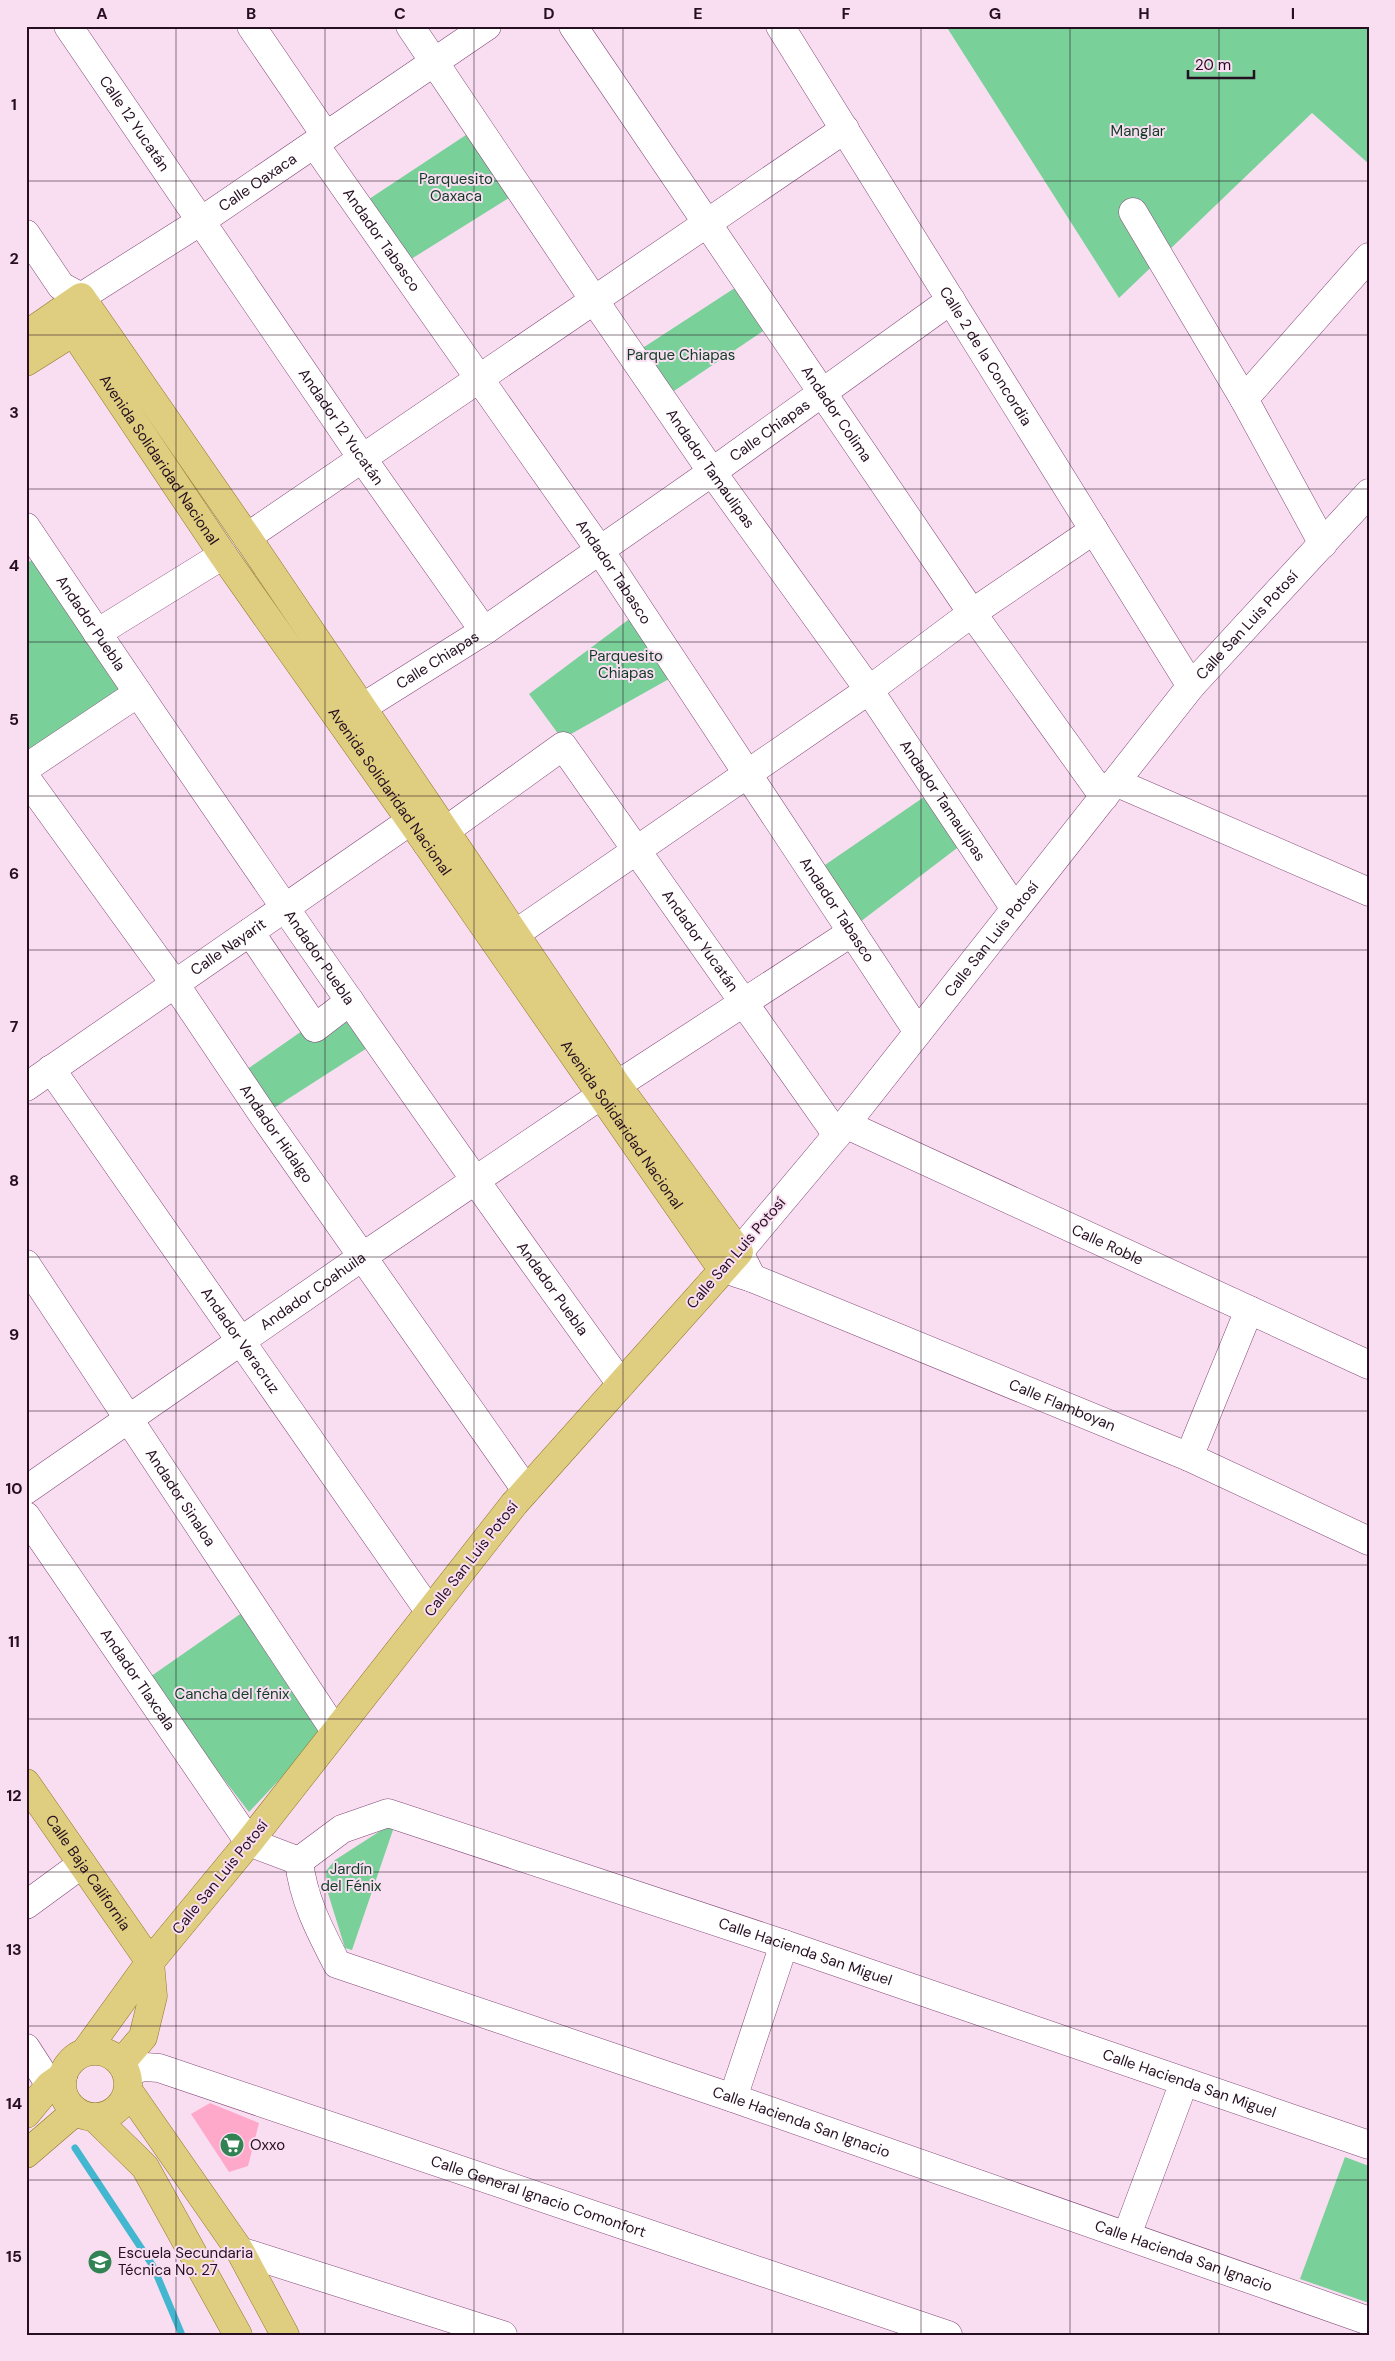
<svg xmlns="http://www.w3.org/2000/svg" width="1395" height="2361" font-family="'DM Sans',sans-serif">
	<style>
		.green { fill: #79d099 }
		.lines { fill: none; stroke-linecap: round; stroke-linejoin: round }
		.stream { stroke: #44b7d0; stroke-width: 7 }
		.building { fill: #fea9ca }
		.minor-casing { stroke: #844a78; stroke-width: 29 }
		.major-casing { stroke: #917628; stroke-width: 29 }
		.minor { stroke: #fff; stroke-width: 28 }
		.major { stroke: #e0ce80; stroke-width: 28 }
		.grid { fill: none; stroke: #260f21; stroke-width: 1; stroke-opacity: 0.55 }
		.labels { text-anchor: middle; stroke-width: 4; stroke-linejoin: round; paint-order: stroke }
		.street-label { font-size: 15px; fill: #260f21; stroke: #f9def2 }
		.park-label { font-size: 15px; fill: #103c24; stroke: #f9def2 }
		.poi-label { font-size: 15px; fill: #260f21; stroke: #f9def2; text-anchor: start }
		.neatline { fill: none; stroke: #260f21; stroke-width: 2 }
		.grid-label { font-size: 16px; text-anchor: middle; font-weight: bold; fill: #260f21 }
	</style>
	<rect width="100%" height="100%" fill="#f9def2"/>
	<!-- green -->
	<g class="green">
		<polygon points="946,26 1369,26 1369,164 1312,113 1119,298"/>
		<polygon points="475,129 520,191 400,266 360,205"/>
		<polygon points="744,282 772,325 668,395 638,351"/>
		<polygon points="43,552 138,693 26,768 26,564"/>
		<polygon points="636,614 676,675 562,739 529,694"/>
		<polygon points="924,797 961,845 860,922 822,867"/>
		<polygon points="345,1001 375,1043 263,1115 236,1077"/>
		<polygon points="246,1610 326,1730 249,1812 147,1679"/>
		<polygon points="388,1826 394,1827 352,1950 345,1948 327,1890 326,1871 335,1860"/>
		<polygon points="1345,2157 1369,2166 1369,2303 1300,2279"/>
	</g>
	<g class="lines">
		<!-- stream -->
		<polyline class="stream" points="75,2148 153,2266 182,2335"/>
	</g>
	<!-- building -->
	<polygon class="building" points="210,2103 259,2123 248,2166 229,2172 191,2114"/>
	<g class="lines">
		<defs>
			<g id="minor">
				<path id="s1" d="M 68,26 L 362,458 L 484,631"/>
				<polyline points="251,26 326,136"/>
				<path id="s2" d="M 410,26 L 594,300 L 712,472 L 869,690 L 1015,909"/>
				<path id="s3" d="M 573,26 L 972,613 L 1104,797"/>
				<path id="s4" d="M 780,26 L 1191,686"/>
				<path id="s5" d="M 315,145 L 599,549 L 918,1032"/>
				<polyline points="1133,212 1244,399 1323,544"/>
				<path id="s6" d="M 26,234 L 61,286 L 81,297 L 201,221 L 487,26"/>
				<polyline points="1244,399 1369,257"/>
				<path id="s7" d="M 26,527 C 220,816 417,1102 621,1384"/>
				<polyline points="247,537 845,129"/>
				<polyline points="97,633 223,555"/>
				<path id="s8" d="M 363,707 L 484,631 L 712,472 L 951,300"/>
				<polyline points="26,768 138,693"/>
				<path id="s9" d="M 26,778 L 175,984 L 263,1115 L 526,1490"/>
				<polyline points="1115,782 1369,892"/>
				<path id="s10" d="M 427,844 L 563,746 L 837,1135"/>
				<polyline points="250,932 315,1028 350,1001"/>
				<polyline points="515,934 869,690 972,613 1094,530"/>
				<path id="s11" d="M 51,1069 L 429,1611"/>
				<polyline points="617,1085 852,932"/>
				<path id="s12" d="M 26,1087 L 429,808"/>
				<path id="s13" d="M 845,1124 L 1369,1365"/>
				<path id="s14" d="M 26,1264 L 335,1731"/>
				<path id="s15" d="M 736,1273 L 752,1278 L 1189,1457 L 1369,1541"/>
				<path id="s16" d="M 752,1278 L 739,1252 L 837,1135 L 1191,686 L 1369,493"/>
				<polyline points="1189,1457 1249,1310"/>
				<path id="s17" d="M 26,1490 L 362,1257 L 600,1096"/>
				<path id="s18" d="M 26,1516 L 249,1842 L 299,1861"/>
				<path id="s19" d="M 299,1861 C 303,1899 320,1931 337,1964 L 733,2098 L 1369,2321"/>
				<path id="s20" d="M 299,1861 L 342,1829 L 388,1813 L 784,1944 L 1369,2145"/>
				<polyline points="26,1905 82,1864"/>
				<polyline points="26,2048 50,2085"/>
				<path id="s21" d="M 126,2071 L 145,2067 L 159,2068 L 948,2335"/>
				<polyline points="733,2098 784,1944"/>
				<polyline points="1127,2235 1184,2082"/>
				<polyline points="240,2251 503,2335"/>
			</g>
			<g id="major">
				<path id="s22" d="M 60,312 L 223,555 L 427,844 L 722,1269"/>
				<polyline points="26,335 81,297 247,537 617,1085 739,1252 514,1504 249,1842 150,1962 85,2052"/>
				<polyline points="26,362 88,323"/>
				<path id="s23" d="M 26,1783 L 150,1962 L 153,1996 L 143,2037 L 121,2063"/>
				<circle cx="95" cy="2084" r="33"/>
				<polyline points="128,2090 240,2251 285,2335"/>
				<polyline points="26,2114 50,2085 63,2076"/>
				<polyline points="95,2118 145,2167 238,2335"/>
				<polyline points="26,2154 76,2111"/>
			</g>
		</defs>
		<!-- minor casing -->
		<use href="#minor" class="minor-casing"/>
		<!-- major casing -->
		<use href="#major" class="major-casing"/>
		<!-- minor -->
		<use href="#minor" class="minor"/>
		<!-- major -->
		<use href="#major" class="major"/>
	</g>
	<!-- grid -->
	<path class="grid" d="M 176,26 L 176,2335M 325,26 L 325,2335M 474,26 L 474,2335M 623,26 L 623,2335M 772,26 L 772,2335M 921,26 L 921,2335M 1070,26 L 1070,2335M 1219,26 L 1219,2335M 26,181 L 1369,181M 26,335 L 1369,335M 26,489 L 1369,489M 26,642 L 1369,642M 26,796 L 1369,796M 26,950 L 1369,950M 26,1104 L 1369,1104M 26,1257 L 1369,1257M 26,1411 L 1369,1411M 26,1565 L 1369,1565M 26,1719 L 1369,1719M 26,1872 L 1369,1872M 26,2026 L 1369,2026M 26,2180 L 1369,2180"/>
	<!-- icons -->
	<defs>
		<symbol id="supermarket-disc" viewBox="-11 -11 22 22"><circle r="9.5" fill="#328354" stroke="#f9def2"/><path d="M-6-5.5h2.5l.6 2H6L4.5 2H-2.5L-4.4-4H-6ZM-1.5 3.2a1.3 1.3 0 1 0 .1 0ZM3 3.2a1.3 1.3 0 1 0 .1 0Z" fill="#fff"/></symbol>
		<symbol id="school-disc" viewBox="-11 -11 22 22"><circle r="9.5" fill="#328354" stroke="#f9def2"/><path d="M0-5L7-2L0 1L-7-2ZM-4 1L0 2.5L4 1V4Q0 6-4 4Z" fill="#fff"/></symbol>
	</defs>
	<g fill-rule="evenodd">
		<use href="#supermarket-disc" x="218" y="2131" width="28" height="28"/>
		<use href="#school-disc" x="86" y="2248" width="28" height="28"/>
	</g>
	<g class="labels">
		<!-- street labels -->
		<g class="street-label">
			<text dy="5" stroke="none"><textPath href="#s1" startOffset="118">Calle 12 Yucatán</textPath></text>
			<text dy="5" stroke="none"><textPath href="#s6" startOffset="296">Calle Oaxaca</textPath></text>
			<text dy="5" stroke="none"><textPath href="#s5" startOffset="116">Andador Tabasco</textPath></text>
			<text dy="5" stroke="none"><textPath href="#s4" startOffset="389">Calle 2 de la Concordia</textPath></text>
			<text dy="5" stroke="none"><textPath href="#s3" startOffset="469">Andador Colima</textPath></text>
			<text dy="5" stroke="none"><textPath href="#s1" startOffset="485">Andador 12 Yucatán</textPath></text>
			<text dy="5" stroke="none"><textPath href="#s8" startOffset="492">Calle Chiapas</textPath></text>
			<text dy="5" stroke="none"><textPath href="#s22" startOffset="178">Avenida Solidaridad Nacional</textPath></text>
			<text dy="5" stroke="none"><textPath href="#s2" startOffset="535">Andador Tamaulipas</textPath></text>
			<text dy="5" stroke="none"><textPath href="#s5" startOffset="521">Andador Tabasco</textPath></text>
			<text dy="5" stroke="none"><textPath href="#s7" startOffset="116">Andador Puebla</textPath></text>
			<text dy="5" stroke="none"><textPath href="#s16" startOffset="836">Calle San Luis Potosí</textPath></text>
			<text dy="5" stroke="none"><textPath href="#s8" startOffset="88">Calle Chiapas</textPath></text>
			<text dy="5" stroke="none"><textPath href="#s22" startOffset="582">Avenida Solidaridad Nacional</textPath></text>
			<text dy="5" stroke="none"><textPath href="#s2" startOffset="940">Andador Tamaulipas</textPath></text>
			<text dy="5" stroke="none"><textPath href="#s5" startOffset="926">Andador Tabasco</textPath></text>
			<text dy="5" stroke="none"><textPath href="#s16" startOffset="431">Calle San Luis Potosí</textPath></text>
			<text dy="5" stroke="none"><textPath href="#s10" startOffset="406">Andador Yucatán</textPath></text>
			<text dy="5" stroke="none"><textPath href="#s12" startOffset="246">Calle Nayarit</textPath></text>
			<text dy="5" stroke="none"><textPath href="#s7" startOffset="521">Andador Puebla</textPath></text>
			<text dy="5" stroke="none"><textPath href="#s22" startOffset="988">Avenida Solidaridad Nacional</textPath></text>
			<text dy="5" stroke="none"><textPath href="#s9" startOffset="435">Andador Hidalgo</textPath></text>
			<text dy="5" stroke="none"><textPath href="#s13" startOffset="289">Calle Roble</textPath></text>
			<text transform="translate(736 1253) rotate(-49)" y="5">Calle San Luis Potosí</text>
			<text dy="5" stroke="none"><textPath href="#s7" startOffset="926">Andador Puebla</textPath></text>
			<text dy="5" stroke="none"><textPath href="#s17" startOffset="349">Andador Coahuila</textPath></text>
			<text dy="5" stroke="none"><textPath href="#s11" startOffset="331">Andador Veracruz</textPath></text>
			<text dy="5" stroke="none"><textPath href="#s15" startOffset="352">Calle Flamboyan</textPath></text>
			<text dy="5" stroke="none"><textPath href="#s14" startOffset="280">Andador Sinaloa</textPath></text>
			<text transform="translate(471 1559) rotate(-52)" y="5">Calle San Luis Potosí</text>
			<text dy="5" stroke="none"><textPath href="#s18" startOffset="198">Andador Tlaxcala</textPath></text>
			<text dy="5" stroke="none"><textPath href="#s23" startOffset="109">Calle Baja California</textPath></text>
			<text transform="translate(220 1877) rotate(-51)" y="5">Calle San Luis Potosí</text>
			<text dy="5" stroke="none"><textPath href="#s20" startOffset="542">Calle Hacienda San Miguel</textPath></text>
			<text dy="5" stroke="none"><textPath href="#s20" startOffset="948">Calle Hacienda San Miguel</textPath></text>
			<text dy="5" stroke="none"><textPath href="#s19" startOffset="601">Calle Hacienda San Ignacio</textPath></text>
			<text dy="5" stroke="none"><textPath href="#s21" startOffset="434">Calle General Ignacio Comonfort</textPath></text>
			<text dy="5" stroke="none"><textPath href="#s19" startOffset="1006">Calle Hacienda San Ignacio</textPath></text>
		</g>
		<!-- park labels -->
		<g class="park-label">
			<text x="1138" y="136">Manglar</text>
			<text x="456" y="184">Parquesito<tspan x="456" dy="17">Oaxaca</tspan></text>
			<text x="681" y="360">Parque Chiapas</text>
			<text x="626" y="661">Parquesito<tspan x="626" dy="17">Chiapas</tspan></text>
			<text x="232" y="1699">Cancha del fénix</text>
			<text x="351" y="1874">Jardín<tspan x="351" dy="17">del Fénix</tspan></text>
		</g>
		<!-- poi labels -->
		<g class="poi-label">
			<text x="250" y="2150">Oxxo</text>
			<text x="118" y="2258">Escuela Secundaria<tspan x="118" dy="17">Técnica No. 27</tspan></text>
		</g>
	</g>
	<!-- border -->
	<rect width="1395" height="2361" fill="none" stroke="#f9def2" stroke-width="55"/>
	<!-- scale -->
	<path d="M1188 70v8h66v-8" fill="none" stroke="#260f21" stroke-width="2.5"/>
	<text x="1195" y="70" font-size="15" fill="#260f21" stroke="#f9def2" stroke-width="4" paint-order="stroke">20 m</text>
	<rect x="28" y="28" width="1340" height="2306" class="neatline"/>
	<g class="grid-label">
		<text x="102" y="19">A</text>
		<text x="251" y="19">B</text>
		<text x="400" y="19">C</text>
		<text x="549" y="19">D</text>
		<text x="698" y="19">E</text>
		<text x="846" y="19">F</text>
		<text x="995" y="19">G</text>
		<text x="1144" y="19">H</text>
		<text x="1293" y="19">I</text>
		<text x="14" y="110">1</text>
		<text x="14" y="264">2</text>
		<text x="14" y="418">3</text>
		<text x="14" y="571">4</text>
		<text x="14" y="725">5</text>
		<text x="14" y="879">6</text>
		<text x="14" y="1032">7</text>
		<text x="14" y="1186">8</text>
		<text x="14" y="1340">9</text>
		<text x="14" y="1494">10</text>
		<text x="14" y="1647">11</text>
		<text x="14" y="1801">12</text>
		<text x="14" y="1955">13</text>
		<text x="14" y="2109">14</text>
		<text x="14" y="2262">15</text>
	</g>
</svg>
